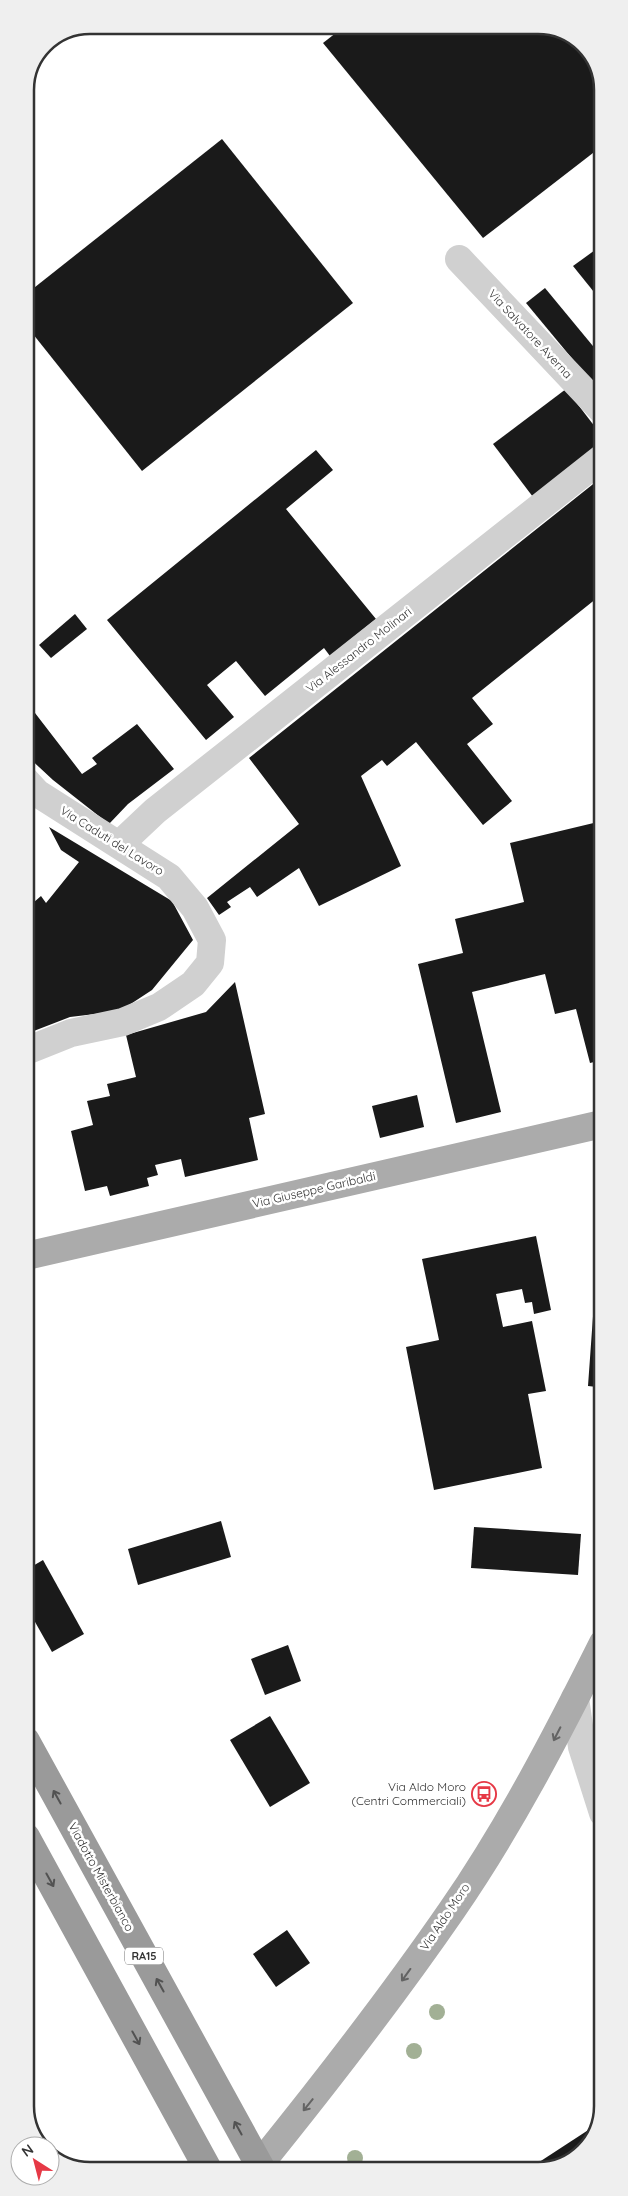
<svg xmlns="http://www.w3.org/2000/svg" width="628" height="2196" font-family="Quicksand,sans-serif">
	<style>
		.building { fill: #1a1a1a }
		.lines { fill: none; stroke-linecap: round; stroke-linejoin: round }
		.minor { stroke: #d0d0d0; stroke-width: 28 }
		.major { stroke: #ababab; stroke-width: 28 }
		.highway { stroke: #9a9a9a; stroke-width: 28 }
		.tree { fill: #a2b095 }
		.oneway { stroke: #636363 }
		.oneway2 { stroke: #525252 }
		.labels { text-anchor: middle; stroke-width: 5; stroke-linejoin: round; paint-order: stroke }
		.shield { fill: #fff; stroke: #707070; stroke-width: 1 }
		.shield-label { font-size: 11px; font-weight: bold; fill: #333 }
		.street-label { font-size: 12px; fill: #333; stroke: #fff }
		.poi-label { font-size: 12px; fill: #333; stroke: #fff; text-anchor: end }
		.rim { fill: none; stroke: #333; stroke-width: 2.5 }
	</style>
	<rect width="100%" height="100%" fill="#fff"/>
	<!-- building -->
	<g class="building">
		<polygon points="346,25 546,26 579,40 602,77 602,146 483,238 323,43"/>
		<polygon points="222,139 353,303 142,471 25,324 25,295"/>
		<polygon points="602,245 602,302 573,266"/>
		<polygon points="545,288 602,357 602,379 594,385 526,303"/>
		<polygon points="566,389 602,436 602,445 533,497 493,444"/>
		<polygon points="316,450 333,470 286,509 376,619 330,656 324,648 265,696 236,661 207,685 234,717 206,740 107,620"/>
		<polygon points="602,477 602,594 472,698 493,724 467,744 512,801 483,825 416,742 387,766 382,760 361,776 401,866 319,906 299,868 257,897 250,887 227,902 231,907 219,915 207,898 299,824 249,758"/>
		<polygon points="75,614 87,629 51,658 39,645"/>
		<polygon points="25,700 82,774 97,764 92,758 137,724 174,769 128,804 109,824 53,780 25,754"/>
		<polygon points="602,821 602,1060 590,1063 576,1009 555,1014 545,974 472,992 501,1112 456,1123 418,964 463,953 455,919 524,902 510,843"/>
		<polygon points="49,827 172,901 193,940 152,990 120,1011 70,1017 26,1034 26,944 33,939 26,930 26,909 41,896 46,903 79,862 61,850"/>
		<polygon points="235,982 265,1114 249,1118 258,1160 185,1177 181,1159 155,1165 158,1175 147,1178 149,1186 110,1196 107,1186 85,1191 71,1131 93,1125 87,1101 110,1096 107,1084 136,1077 126,1035 206,1012"/>
		<polygon points="417,1095 424,1127 380,1138 372,1106"/>
		<polygon points="600,1219 602,1219 603,1454 594,1454 597,1387 588,1386"/>
		<polygon points="536,1236 551,1310 534,1314 532,1302 525,1303 522,1289 496,1294 503,1327 532,1321 546,1391 528,1394 542,1468 434,1490 406,1347 439,1340 422,1259"/>
		<polygon points="221,1521 231,1557 138,1585 128,1549"/>
		<polygon points="474,1527 581,1534 578,1575 471,1568"/>
		<polygon points="43,1560 84,1634 52,1652 26,1606 26,1570"/>
		<polygon points="288,1645 301,1681 265,1695 251,1659"/>
		<polygon points="270,1716 310,1783 270,1807 230,1740"/>
		<polygon points="287,1930 310,1963 276,1987 253,1954"/>
		<polygon points="596,2125 587,2149 551,2170 527,2170"/>
	</g>
	<g class="lines">
		<!-- minor -->
		<g class="minor">
			<polyline points="459,259 602,410"/>
			<polyline points="25,780 37,793 169,877 195,908 212,940 210,963 193,984 159,1007 123,1022 71,1033 26,1051"/>
			<polyline points="120,844 155,811 602,458"/>
			<polyline points="575,1698 582,1747 603,1813"/>
		</g>
		<!-- major -->
		<g class="major">
			<polyline points="26,1256 602,1124"/>
			<path d="M 255,2170 C 323,2086 390,2000 452,1910 C 510,1826 557,1735 603,1643"/>
		</g>
		<!-- highway -->
		<g class="highway">
			<polyline points="26,1741 262,2170"/>
			<polyline points="26,1837 209,2171"/>
		</g>
	</g>
	<!-- trees -->
	<g class="tree">
		<circle cx="437" cy="2012" r="8"/>
		<circle cx="414" cy="2051" r="8"/>
		<circle cx="355" cy="2158" r="8"/>
	</g>
	<!-- one-way arrows -->
	<defs><path id="oneway-shaft" d="M-6 0H5M1.5-3L5.5 0L1.5 3" fill="none" stroke-width="1.6" stroke-linecap="round" stroke-linejoin="round" transform="scale(1.25)"/></defs>
	<g class="oneway">
		<use href="#oneway-shaft" transform="translate(557 1734) rotate(117)"/>
		<use href="#oneway-shaft" transform="translate(406 1975) rotate(126)"/>
		<use href="#oneway-shaft" transform="translate(308 2105) rotate(129)"/>
	</g>
	<g class="oneway2">
		<use href="#oneway-shaft" transform="translate(57 1797) rotate(-119)"/>
		<use href="#oneway-shaft" transform="translate(50 1880) rotate(61)"/>
		<use href="#oneway-shaft" transform="translate(160 1985) rotate(-119)"/>
		<use href="#oneway-shaft" transform="translate(136 2038) rotate(61)"/>
		<use href="#oneway-shaft" transform="translate(238 2128) rotate(-119)"/>
	</g>
	<!-- icons -->
	<defs>
		<symbol id="bus-ring" viewBox="-11 -11 22 22"><circle r="9.5" fill="#fff" stroke="#e63946" stroke-width="1.5"/><path d="M-5-6H5V4H4V6H2V4H-2V6H-4V4H-5ZM-3.5-4V0h7V-4ZM-3.5 1.2v1.5H-2V1.2ZM2 1.2v1.5H3.5V1.2Z" fill="#e63946"/></symbol>
	</defs>
	<g fill-rule="evenodd">
		<use href="#bus-ring" x="470" y="1780" width="28" height="28"/>
	</g>
	<g class="labels">
		<!-- shield labels -->
		<rect class="shield" x="125" y="1947.5" width="38" height="17" rx="4"/>
		<g class="shield-label">
			<text x="144" y="1960">RA15</text>
		</g>
		<!-- street labels -->
		<g class="street-label">
			<text transform="translate(530 334) rotate(47)" y="4">Via Salvatore Averna</text>
			<text transform="translate(359 650) rotate(-38)" y="4">Via Alessandro Molinari</text>
			<text transform="translate(112 841) rotate(32)" y="4">Via Caduti del Lavoro</text>
			<text transform="translate(314 1190) rotate(-13)" y="4">Via Giuseppe Garibaldi</text>
			<text transform="translate(101 1877) rotate(61)" y="4">Viadotto Misterbianco</text>
			<text transform="translate(445 1917) rotate(-56)" y="4">Via Aldo Moro</text>
		</g>
		<!-- poi labels -->
		<g class="poi-label">
			<text x="466" y="1791">Via Aldo Moro<tspan x="466" dy="14">(Centri Commerciali)</tspan></text>
		</g>
	</g>
	<!-- crop -->
	<path d="M0 0H628V2196H0ZM90 34H538A56 56 0 0 1 594 90V2106A56 56 0 0 1 538 2162H90A56 56 0 0 1 34 2106V90A56 56 0 0 1 90 34Z" fill="#efefef" fill-rule="evenodd"/>
	<path class="rim" d="M90 34H538A56 56 0 0 1 594 90V2106A56 56 0 0 1 538 2162H90A56 56 0 0 1 34 2106V90A56 56 0 0 1 90 34Z"/>
	<!-- north arrow -->
	<g transform="translate(35 2161) rotate(324)"><circle r="24" fill="#ffffff" stroke="#adadad"/>
	<path d="M0-4L9 19L0 12L-9 19Z" fill="#e63946"/>
	<text y="-8" font-size="14" font-weight="bold" text-anchor="middle" fill="#333333">N</text>
	</g>
</svg>
